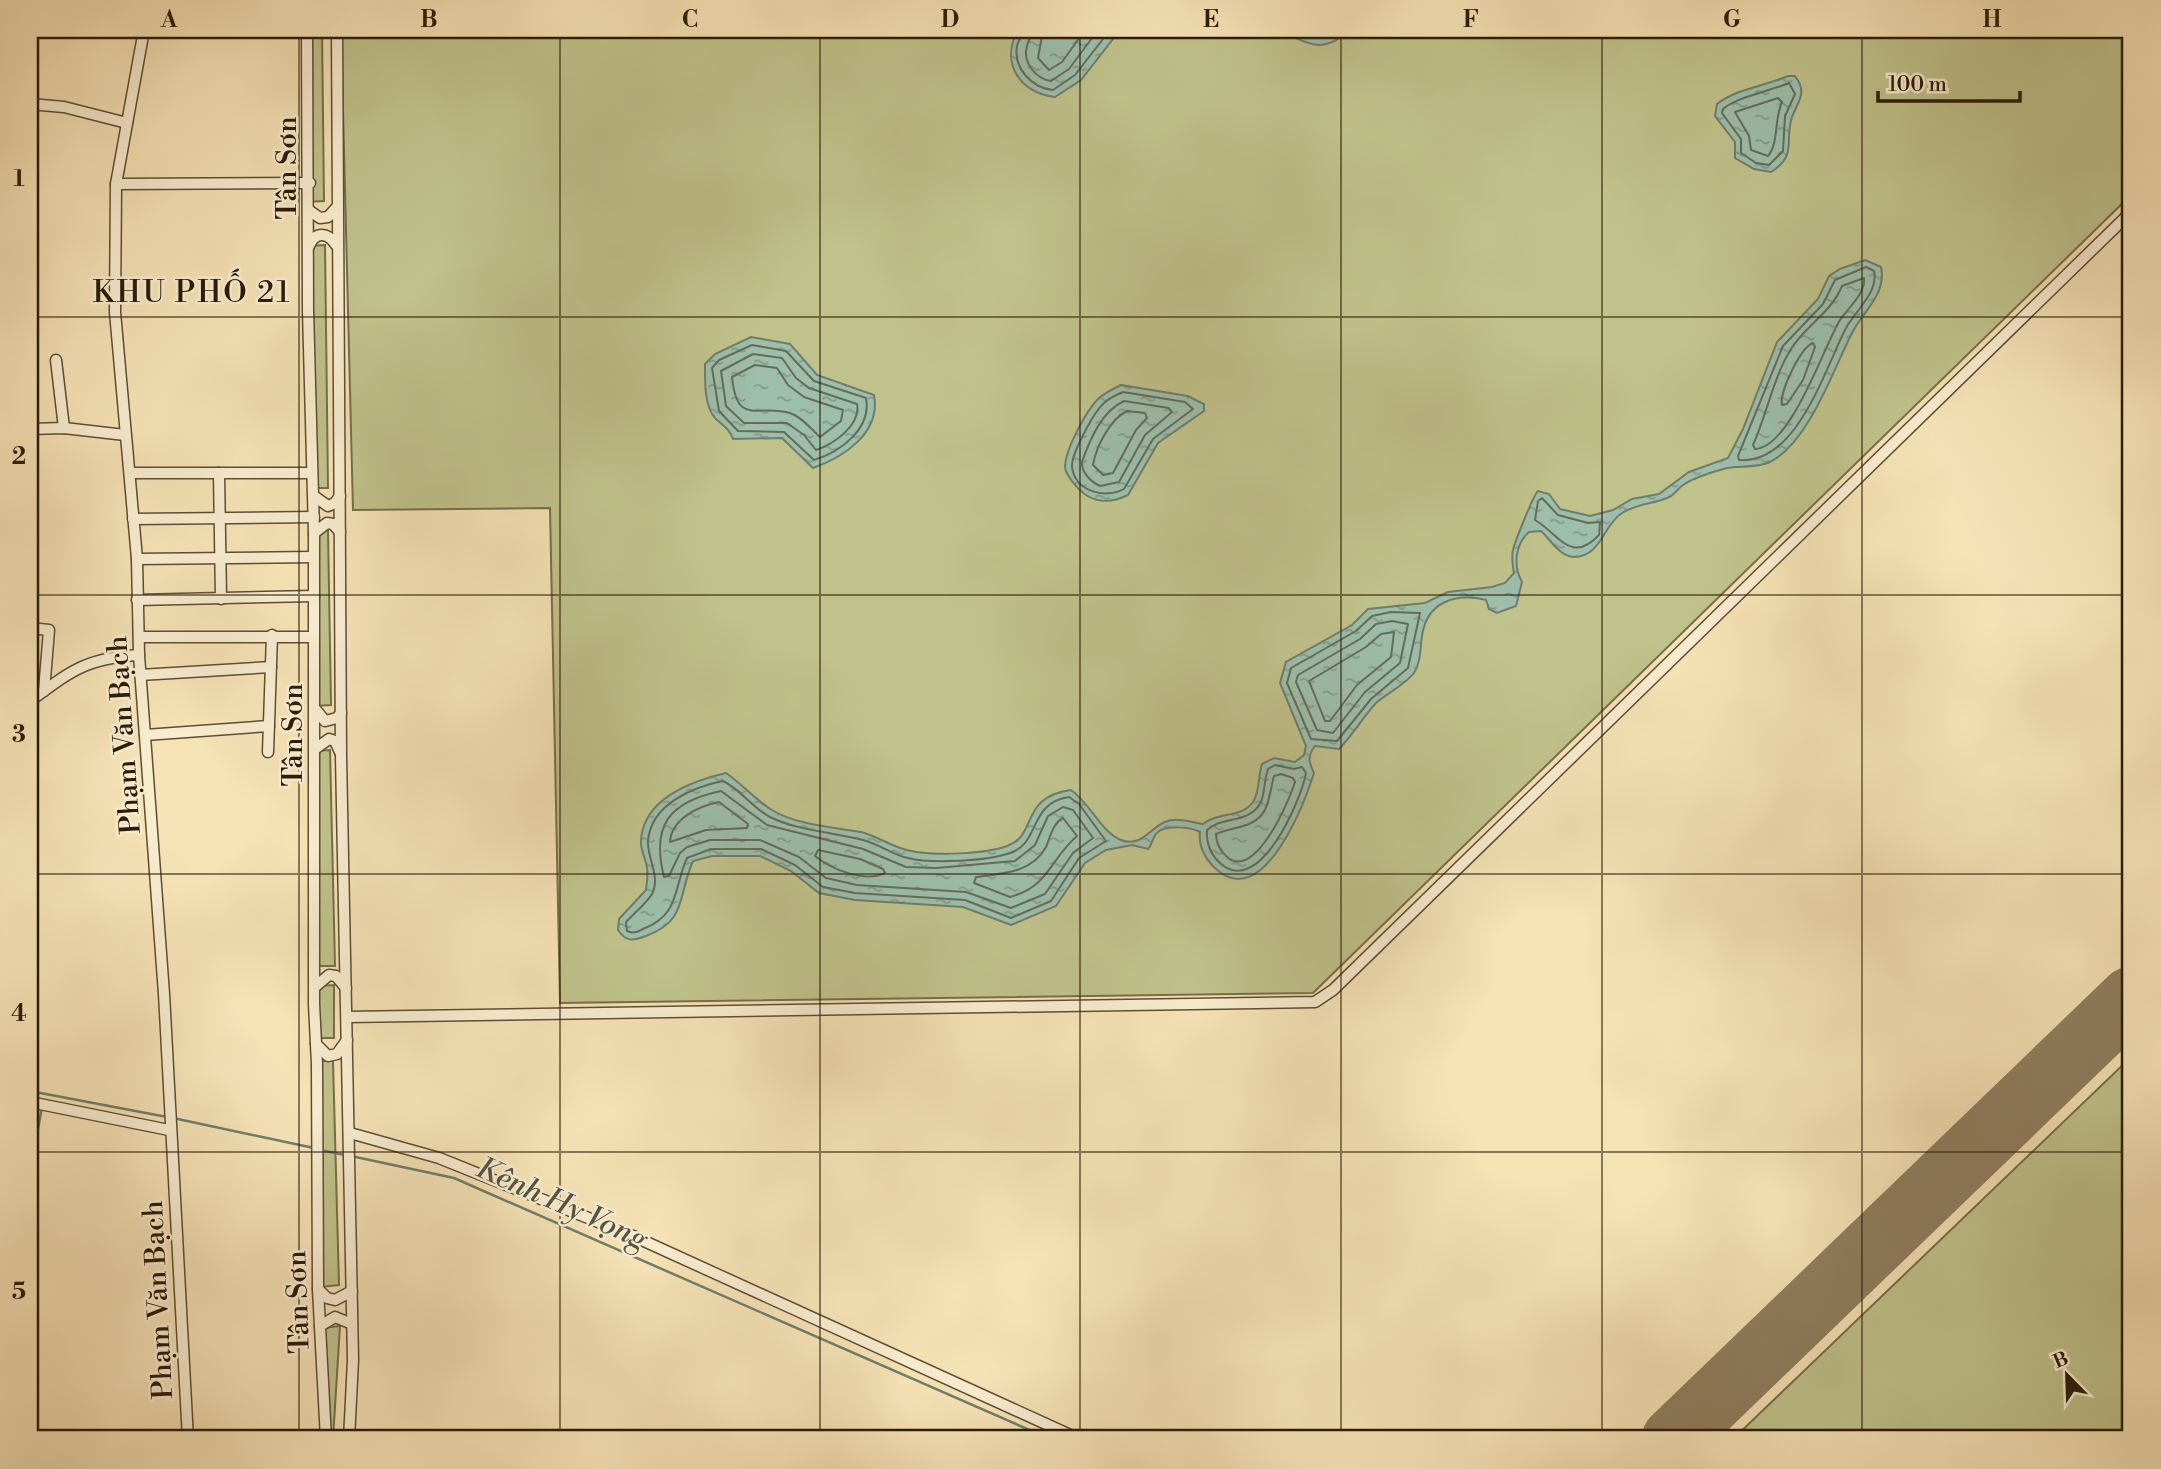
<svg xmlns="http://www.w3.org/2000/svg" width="2161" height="1469" font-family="'Libre Bodoni',serif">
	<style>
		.green { fill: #c0c28b; stroke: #766e4a; stroke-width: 2 }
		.water { fill: url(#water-ripples); stroke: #6f7d6a; stroke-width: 2 }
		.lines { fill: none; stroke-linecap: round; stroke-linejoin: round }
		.shore { stroke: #646c5a; stroke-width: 2 }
		.stream { stroke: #6f7d6a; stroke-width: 2.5 }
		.runway { stroke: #907e5f; stroke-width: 63 }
		.minor-casing { stroke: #5e4d34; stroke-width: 13 }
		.minor { stroke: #f8eccf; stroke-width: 10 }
		.grid { fill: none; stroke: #2b1b09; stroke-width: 2; stroke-opacity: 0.55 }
		.labels { text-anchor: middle; stroke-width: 5; stroke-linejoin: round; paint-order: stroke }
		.street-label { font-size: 28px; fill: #2b1b09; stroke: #f8eccf }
		.neighbourhood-label { font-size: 30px; letter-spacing: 2px; fill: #2b1b09; stroke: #f8eccf }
		.water-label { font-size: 30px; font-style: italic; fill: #535442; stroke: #f8eccf }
		.neatline { fill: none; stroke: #2b1b09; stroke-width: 2.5 }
		.grid-label { font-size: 23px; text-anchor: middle; font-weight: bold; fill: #2b1b09 }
	</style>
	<defs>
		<pattern id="water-ripples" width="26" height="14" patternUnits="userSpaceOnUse" patternTransform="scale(1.75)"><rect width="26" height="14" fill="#9cbeab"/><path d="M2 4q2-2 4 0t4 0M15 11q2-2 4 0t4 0" fill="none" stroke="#7f9a89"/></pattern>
	</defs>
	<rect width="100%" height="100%" fill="#f5e2b5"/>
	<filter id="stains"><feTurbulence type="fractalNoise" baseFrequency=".00286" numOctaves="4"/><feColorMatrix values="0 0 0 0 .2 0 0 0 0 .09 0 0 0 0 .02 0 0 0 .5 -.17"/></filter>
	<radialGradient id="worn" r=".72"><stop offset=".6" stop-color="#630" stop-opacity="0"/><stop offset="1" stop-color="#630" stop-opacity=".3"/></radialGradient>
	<!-- green -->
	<g class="green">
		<polygon points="305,30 322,30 324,201 306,202"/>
		<polygon points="341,30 2131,30 2131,195 1313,993 560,1003 550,508 353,510"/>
		<polygon points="30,162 35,331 30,331"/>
		<polygon points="325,245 328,488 313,488 307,246"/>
		<polygon points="328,530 331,705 315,706 313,531"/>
		<polygon points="330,750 335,966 318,966 314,751"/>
		<polygon points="334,985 334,1038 318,1038 318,986"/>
		<polygon points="2131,1057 2131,1439 1733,1439"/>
		<polygon points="317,1061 333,1061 339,1285 321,1287"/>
		<polygon points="340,1326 333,1439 324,1439 322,1328"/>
	</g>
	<!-- water -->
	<g class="water">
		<path d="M 1018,30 L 1120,30 L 1081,80 L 1055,97 C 1019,93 1000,62 1018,30 Z"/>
		<path d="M 1277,30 L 1295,30 L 1319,36 L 1333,30 L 1351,30 C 1320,55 1312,44 1277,30 Z"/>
		<path d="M 1788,76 L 1795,76 C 1808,93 1798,101 1792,117 C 1784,141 1798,155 1771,172 L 1754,169 L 1735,158 L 1735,142 L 1715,116 L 1717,104 C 1736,89 1765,86 1788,76 Z"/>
		<path d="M 1865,260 L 1881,267 C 1887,294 1863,311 1852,333 C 1833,370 1809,442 1770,462 C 1755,469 1738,465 1723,469 C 1710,473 1694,477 1683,485 C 1677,489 1674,496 1667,498 C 1652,504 1636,504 1622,513 C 1603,525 1602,556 1574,557 C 1560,557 1550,539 1541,531 L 1529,532 C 1515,544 1513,566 1522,582 L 1516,606 L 1497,613 L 1489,609 L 1486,600 C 1456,593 1427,601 1422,636 C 1420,648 1421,663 1414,673 C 1405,685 1387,693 1376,703 C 1362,718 1353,735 1339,749 L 1315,746 C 1307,756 1309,763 1314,773 C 1304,804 1264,910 1217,870 C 1206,860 1198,848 1200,832 C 1190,827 1164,824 1156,834 C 1152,839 1152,845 1148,849 L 1132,845 L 1106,850 L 1085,863 L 1056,906 L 1011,925 L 963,907 L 855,900 L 819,893 L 791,871 L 760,856 L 712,856 L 693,861 C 677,897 688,920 646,936 C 633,941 626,942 618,930 L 619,919 L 646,890 C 647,883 648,875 647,868 C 646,859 640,849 641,841 C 643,798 692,781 726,773 C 742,784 757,801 772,810 C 796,825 833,827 861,832 C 878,836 893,848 911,851 C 934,856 985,854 1007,846 C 1038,836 1019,797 1071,790 C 1090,803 1101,832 1121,840 C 1141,848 1150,828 1165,822 C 1176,817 1191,822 1203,824 C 1217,812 1242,818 1253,802 C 1260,792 1258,775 1262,764 L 1274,758 L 1295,762 L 1304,755 L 1306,746 L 1280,683 L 1286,662 L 1352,625 L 1368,609 L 1425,603 L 1448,592 L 1492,587 L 1505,583 L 1514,573 C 1513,566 1511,557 1513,550 C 1515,541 1534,494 1538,491 L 1549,494 L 1560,509 L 1590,516 L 1613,510 L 1632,499 L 1659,494 L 1689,472 L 1728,458 L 1743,429 L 1777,342 L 1818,299 L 1829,276 L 1840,269 Z"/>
		<path d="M 751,337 L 790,344 L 817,375 L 874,395 C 881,433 844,457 813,468 L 782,438 L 733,439 C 729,428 723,426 715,418 C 704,406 705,380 705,364 L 715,354 Z"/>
		<path d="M 1121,385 L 1188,396 L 1204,404 L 1204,411 L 1158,443 L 1128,495 C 1105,506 1087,502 1072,481 C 1069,477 1065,472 1065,467 C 1065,450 1086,411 1098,399 C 1104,393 1113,389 1121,385 Z"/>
	</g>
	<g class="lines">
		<!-- shore -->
		<g class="shore">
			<path d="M 1023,30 C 1023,36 1018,40 1017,46 C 1013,68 1032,88 1053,90 L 1075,75 L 1110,30"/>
			<path d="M 1032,30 C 1032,37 1028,40 1027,46 C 1022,62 1036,79 1051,81 L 1069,69 L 1098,30"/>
			<polyline points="1043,30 1038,58 1049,70 1062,62 1085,30"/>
			<path d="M 1789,83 L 1795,94 L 1785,116 L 1783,151 L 1769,165 L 1756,163 L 1741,153 L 1741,139 L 1722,113 L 1723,109 C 1737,97 1770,91 1789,83 Z"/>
			<path d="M 1778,98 L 1782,102 C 1774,119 1779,143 1768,156 L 1751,150 L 1749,136 L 1735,112 Z"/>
			<path d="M 1866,267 L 1874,271 C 1879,292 1855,311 1846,328 C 1825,368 1797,465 1739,460 L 1738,456 L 1783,346 L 1823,304 L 1835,280 Z"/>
			<path d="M 1864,278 C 1866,293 1848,308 1840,320 C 1823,348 1791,447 1755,449 L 1753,445 C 1767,414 1773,378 1791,349 C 1806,325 1831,313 1842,286 Z"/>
			<path d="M 1813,343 L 1815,347 L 1803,380 L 1787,404 L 1782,405 C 1779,393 1800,348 1813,343 Z"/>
			<path d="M 752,345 L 786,351 L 814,381 L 866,398 C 872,429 840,452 814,460 L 784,432 L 738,431 L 719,411 L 712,368 L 719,360 Z"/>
			<path d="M 753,354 L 782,358 L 796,378 L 809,388 L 857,404 C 861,425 834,444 816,450 L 804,435 L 787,423 L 744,423 L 726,406 L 721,371 Z"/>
			<path d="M 755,365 L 777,368 L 788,385 L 804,397 L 843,410 L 841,421 L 820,437 C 811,429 802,417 790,413 C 758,403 737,428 732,377 Z"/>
			<path d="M 1123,392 L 1185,402 L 1193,409 L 1153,439 L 1124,489 C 1106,499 1075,492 1072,467 C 1071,454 1094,412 1104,403 C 1109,398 1116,395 1123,392 Z"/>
			<path d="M 1124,401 L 1169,408 L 1172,412 L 1145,435 L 1119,482 L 1100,486 C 1091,482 1081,472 1082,462 C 1090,439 1102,411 1124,401 Z"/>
			<path d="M 1127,411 L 1145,413 L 1147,418 L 1136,430 L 1113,473 L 1103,475 L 1093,465 C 1096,447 1110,419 1127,411 Z"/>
			<path d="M 1542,498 L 1558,515 L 1588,523 L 1600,522 L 1599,535 C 1571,565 1559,534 1535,520 L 1538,501 Z"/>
			<polygon points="1391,612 1420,613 1408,668 1371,699 1337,741 1311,739 1287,683 1291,668 1356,631 1372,616"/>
			<polygon points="1392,621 1408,624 1400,663 1365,692 1333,733 1317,730 1296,682 1298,675 1360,639 1376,624"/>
			<polygon points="1394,632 1391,657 1357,685 1330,721 1325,721 1309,681 1366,647 1381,634"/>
			<path d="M 1275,765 L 1294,769 L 1302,767 L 1306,773 C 1301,800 1260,897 1221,864 C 1211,855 1206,844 1207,830 C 1222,816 1250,824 1261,802 C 1265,792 1264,780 1268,769 Z"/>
			<path d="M 1281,774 L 1293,778 L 1295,782 C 1289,801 1256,879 1228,858 C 1220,851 1216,844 1216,834 C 1224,830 1234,829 1243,826 C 1270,819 1268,798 1274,776 Z"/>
			<path d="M 723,781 C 741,790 753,808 770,817 C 798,831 833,832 863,840 C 879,844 893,855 908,858 C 932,864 987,861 1010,853 C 1041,843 1028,803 1069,797 L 1079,804 L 1106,841 L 1079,858 L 1051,901 L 1011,918 L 965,900 L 855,893 L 823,887 L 795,865 L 761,849 L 711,849 L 687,858 C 673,889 680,915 643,929 C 637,932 634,934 627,931 L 626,922 C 634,913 646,904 652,894 C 661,877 647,858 648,841 C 651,804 693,787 723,781 Z"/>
			<path d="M 721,791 L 767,825 L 863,849 L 906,867 L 936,868 L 1015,861 L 1035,845 L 1048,816 L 1063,807 L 1073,810 L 1093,838 L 1073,853 L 1045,894 L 1011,908 L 966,892 L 857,885 L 826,878 L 799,857 L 760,840 L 710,840 L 687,847 L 680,853 L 669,876 L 664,877 C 651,825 669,802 721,791 Z"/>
			<path d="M 719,802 L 748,824 L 747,828 L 706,830 L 670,842 C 671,819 699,806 719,802 Z"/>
			<path d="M 1063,818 L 1077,836 C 1049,860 1050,886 1010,897 L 974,883 L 976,877 C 1001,874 1032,873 1046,847 C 1051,836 1052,824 1063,818 Z"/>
			<path d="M 818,850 L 860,859 L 883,869 L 885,873 C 864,883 831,869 815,856 Z"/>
		</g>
		<!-- stream -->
		<g class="stream">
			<polyline points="30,1091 167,1117"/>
			<polyline points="173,1118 314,1148"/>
			<polyline points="320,1150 345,1155"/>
			<polyline points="351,1156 454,1178 1050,1439"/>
			<polyline points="30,1173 42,1107"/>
		</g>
		<!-- runway -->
		<polyline class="runway" points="1673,1439 2131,998"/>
		<defs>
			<g id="minor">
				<polyline points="144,30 116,184 115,312 137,559 139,655 164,994 188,1439"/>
				<polyline points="307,30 308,310 314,533 314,1004 317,1064 318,1289 326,1439"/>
				<polyline points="337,30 341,756 353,1360 349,1439"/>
				<polyline points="30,104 64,107 127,123"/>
				<polyline points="116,184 310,183"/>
				<polyline points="310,211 320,218 328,217 336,208"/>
				<path d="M 309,246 C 315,231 328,232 336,245"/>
				<polyline points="56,360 64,428"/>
				<polyline points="30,429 64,428 125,435"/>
				<polyline points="131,473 312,473"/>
				<polyline points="219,473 221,599"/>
				<polyline points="314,496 328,506 335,503 340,496"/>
				<polyline points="133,519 314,517"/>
				<polyline points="314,533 327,523 333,524 340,532"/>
				<polyline points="137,559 313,557"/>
				<polyline points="137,600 314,596"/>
				<polyline points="30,628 49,630 44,691"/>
				<polyline points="139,637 313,637"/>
				<polyline points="140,675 271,667"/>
				<path d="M 30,701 C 71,671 86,658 139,655"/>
				<polyline points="316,710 325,721 337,718 341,713"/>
				<polyline points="145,735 269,726"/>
				<polyline points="315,749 329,739 335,741 340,752"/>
				<polyline points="268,752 272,635"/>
				<polyline points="316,986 329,975 336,976 346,988"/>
				<polyline points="347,1017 1315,1002 1333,990 2131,212"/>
				<polyline points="316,1044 328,1056 337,1054 347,1040"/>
				<polyline points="30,1102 169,1130"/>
				<polyline points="350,1133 439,1158 633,1236 1079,1439"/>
				<polyline points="318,1289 327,1298 335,1300 352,1291"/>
				<polyline points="320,1326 335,1317 352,1324"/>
				<polyline points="30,1434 37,1439"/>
			</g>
		</defs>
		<!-- minor casing -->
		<use href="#minor" class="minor-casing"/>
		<!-- minor -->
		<use href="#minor" class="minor"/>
	</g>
	<!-- grid -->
	<path class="grid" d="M 299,30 L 299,1439M 560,30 L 560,1439M 820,30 L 820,1439M 1080,30 L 1080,1439M 1341,30 L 1341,1439M 1602,30 L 1602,1439M 1862,30 L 1862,1439M 30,317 L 2131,317M 30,595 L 2131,595M 30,874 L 2131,874M 30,1152 L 2131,1152"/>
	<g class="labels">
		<!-- street labels -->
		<g class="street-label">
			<text transform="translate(286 168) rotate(-90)" y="10">Tân Sơn</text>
			<text transform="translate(123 735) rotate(-94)" y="10">Phạm Văn Bạch</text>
			<text transform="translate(292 735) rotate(-90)" y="10">Tân Sơn</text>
			<text transform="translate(157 1300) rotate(-93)" y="10">Phạm Văn Bạch</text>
			<text transform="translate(297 1302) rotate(-92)" y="10">Tân Sơn</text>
		</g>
		<!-- neighbourhood labels -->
		<g class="neighbourhood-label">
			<text x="192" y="302">KHU PHỐ 21</text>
		</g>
		<!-- water labels -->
		<g class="water-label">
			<text transform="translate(562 1203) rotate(24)" y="10">Kênh Hy Vọng</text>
		</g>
	</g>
	<!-- margin -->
	<rect width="2161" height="1469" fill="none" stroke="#f5e2b5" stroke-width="77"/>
	<!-- north arrow -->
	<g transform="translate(2067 1375) rotate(337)" stroke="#f8eccf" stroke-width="5" paint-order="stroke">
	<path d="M0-5L12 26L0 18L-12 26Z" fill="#2b1b09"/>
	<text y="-10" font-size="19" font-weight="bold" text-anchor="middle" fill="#2b1b09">B</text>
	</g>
	<!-- scale -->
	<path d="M1878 91v10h142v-10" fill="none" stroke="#2b1b09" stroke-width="3.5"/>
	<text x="1888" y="91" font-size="21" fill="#2b1b09" stroke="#f8eccf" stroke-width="5" paint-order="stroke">100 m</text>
	<rect x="38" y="38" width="2084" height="1392" class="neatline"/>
	<g class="grid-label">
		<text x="169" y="27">A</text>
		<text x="429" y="27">B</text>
		<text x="690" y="27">C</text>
		<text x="950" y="27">D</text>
		<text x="1211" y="27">E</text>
		<text x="1471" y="27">F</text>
		<text x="1732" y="27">G</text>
		<text x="1992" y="27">H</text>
		<text x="19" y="186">1</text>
		<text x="19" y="464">2</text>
		<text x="19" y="742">3</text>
		<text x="19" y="1021">4</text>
		<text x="19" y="1299">5</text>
	</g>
	<rect width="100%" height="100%" filter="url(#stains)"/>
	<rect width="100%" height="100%" fill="url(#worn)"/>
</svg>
